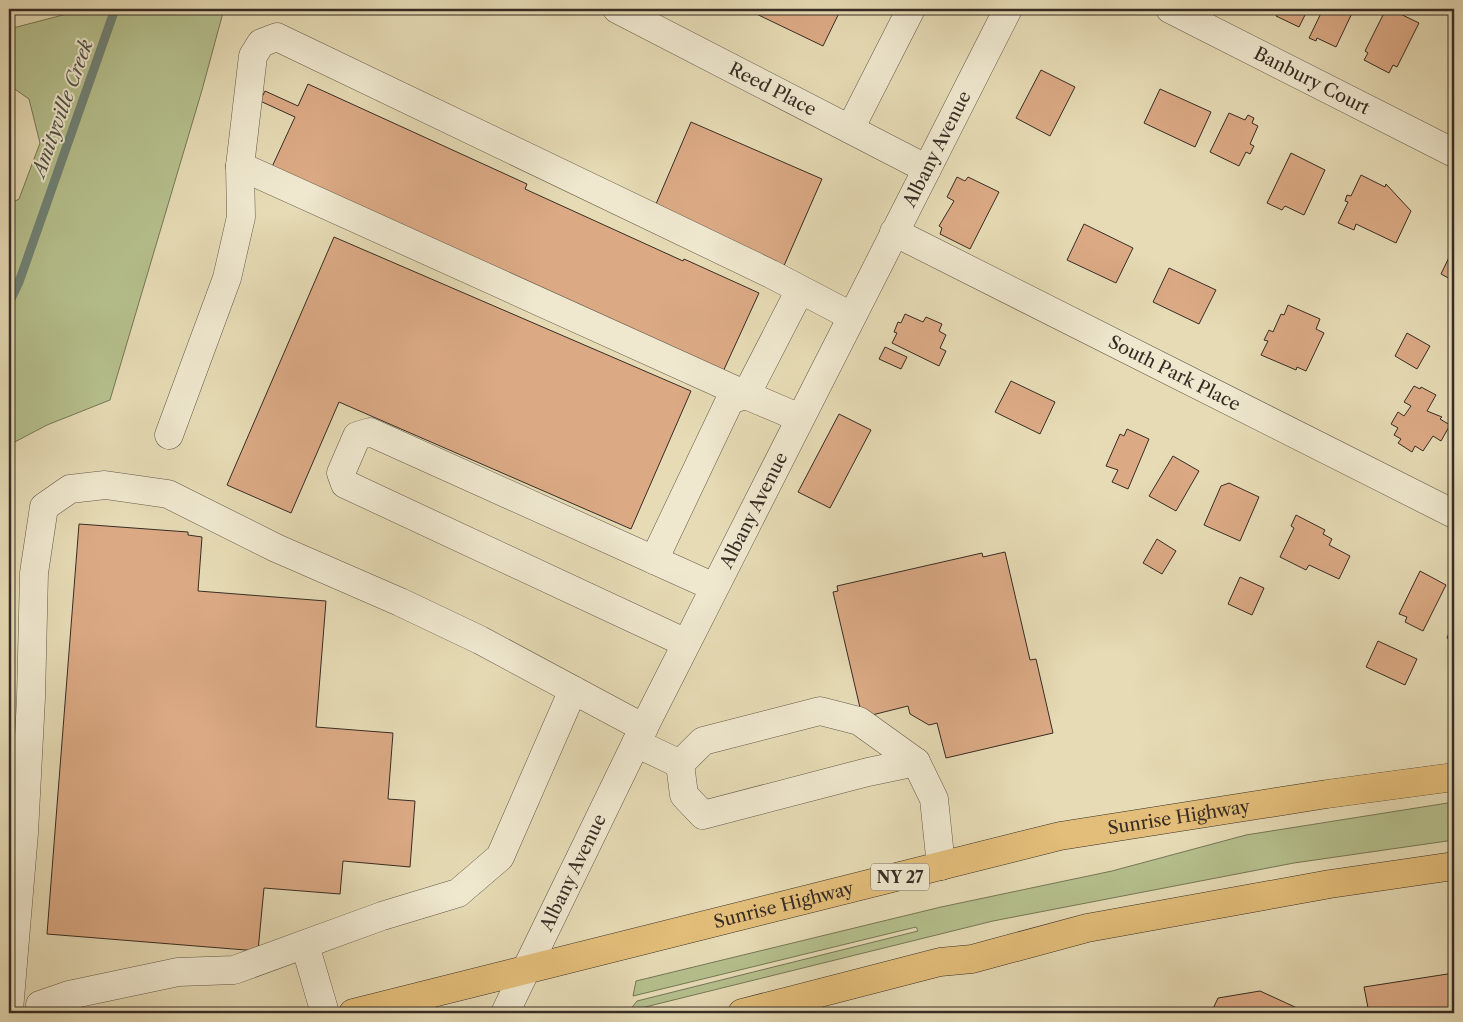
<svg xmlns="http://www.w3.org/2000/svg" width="1463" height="1022" font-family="'Libre Caslon Text',serif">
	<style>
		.green { fill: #b5c08d; stroke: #767658 }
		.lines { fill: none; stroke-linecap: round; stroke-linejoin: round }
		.stream { stroke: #708276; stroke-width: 9 }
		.building { fill: #dbaa85; stroke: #372c24 }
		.minor-casing { stroke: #635848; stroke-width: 29 }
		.highway-casing { stroke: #372c24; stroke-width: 29 }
		.minor { stroke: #efe8cf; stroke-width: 28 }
		.highway { stroke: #e3be7a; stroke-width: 28 }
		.labels { text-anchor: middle; stroke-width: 4; stroke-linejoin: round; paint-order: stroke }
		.shield { fill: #efe8cf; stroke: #6e6457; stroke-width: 1 }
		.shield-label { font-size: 16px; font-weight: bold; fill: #372c24 }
		.street-label { font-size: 18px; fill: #372c24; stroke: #efe8cf }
		.water-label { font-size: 19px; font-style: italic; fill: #4f5046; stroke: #efe8cf }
	</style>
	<rect width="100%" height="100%" fill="#e6dbb5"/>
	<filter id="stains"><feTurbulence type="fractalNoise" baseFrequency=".004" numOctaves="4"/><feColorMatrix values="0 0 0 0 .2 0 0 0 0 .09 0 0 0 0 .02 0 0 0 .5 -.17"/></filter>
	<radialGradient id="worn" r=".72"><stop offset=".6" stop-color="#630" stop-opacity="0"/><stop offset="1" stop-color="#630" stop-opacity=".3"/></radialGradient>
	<!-- green -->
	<g class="green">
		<polygon points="86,9 224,9 202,90 110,400 47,425 9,445 9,204 19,199 40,143 29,99 9,85 9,29"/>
		<polygon points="1454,802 1454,840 1294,863 993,921 629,1011 637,1001 918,931 916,927 633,996 636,981 941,907 1112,871 1246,835"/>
	</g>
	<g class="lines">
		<!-- stream -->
		<polyline class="stream" points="9,303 19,282 115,9"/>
	</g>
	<!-- building -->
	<g class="building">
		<polygon points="746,9 841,9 823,46"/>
		<polygon points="1279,9 1308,9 1299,27 1276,16"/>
		<polygon points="1323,9 1354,9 1336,47 1317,38 1316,41 1309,38"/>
		<polygon points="1386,9 1390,9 1419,23 1397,67 1393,65 1389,73 1364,60 1368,53 1365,51"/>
		<polygon points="1041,70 1075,87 1050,136 1016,118"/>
		<polygon points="308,84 527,184 525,189 683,261 684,259 759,293 721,376 271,169 295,117 260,101 265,91 298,106"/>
		<polygon points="1160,89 1211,112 1195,147 1144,123"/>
		<polygon points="1229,113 1245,120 1248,115 1254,118 1252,123 1258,126 1250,144 1254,146 1250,154 1246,152 1239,166 1210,152"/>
		<polygon points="691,122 822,179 783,268 653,211"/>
		<polygon points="1291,153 1325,170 1304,215 1285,206 1282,210 1267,203"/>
		<polygon points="1361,175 1385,187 1386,184 1411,211 1396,243 1356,224 1354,230 1338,223 1348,202 1345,201 1347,195 1351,196"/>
		<polygon points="957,177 965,181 968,177 999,192 970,249 940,234 942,228 939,226 954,201 947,197"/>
		<polygon points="1084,224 1133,248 1116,283 1067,260"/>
		<polygon points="334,237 691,391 631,529 339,402 291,513 227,485"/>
		<polygon points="1454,247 1454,281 1441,274"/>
		<polygon points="1169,268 1216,290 1199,324 1153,302"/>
		<polygon points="1288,305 1320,319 1316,329 1324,333 1306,371 1297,367 1296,370 1261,355 1268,341 1264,340 1269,330 1273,332 1281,314 1284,315"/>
		<polygon points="905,314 923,322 926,317 942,324 939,331 946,335 940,348 946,351 939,366 892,343 897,333 894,332 898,322 901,323"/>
		<polygon points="1407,333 1430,346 1417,369 1395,356"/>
		<polygon points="885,347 907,357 901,369 879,359"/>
		<polygon points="1011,381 1055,402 1040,434 995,412"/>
		<polygon points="1414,386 1420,389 1421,387 1436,395 1427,411 1442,417 1440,419 1450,425 1441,441 1433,436 1423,451 1415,446 1412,452 1398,443 1401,439 1394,435 1398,428 1391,424 1398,412 1404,416 1411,406 1404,402"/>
		<polygon points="839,414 871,430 830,508 798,492"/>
		<polygon points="1127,429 1149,439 1128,489 1112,482 1118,470 1106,466 1120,434 1124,436"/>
		<polygon points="1173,456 1199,471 1176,511 1149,496"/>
		<polygon points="1229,483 1259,497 1240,541 1204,525 1221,486"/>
		<polygon points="1296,515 1325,530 1323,534 1332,539 1329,545 1350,556 1339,579 1309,565 1306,570 1280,557 1294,528 1291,526"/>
		<polygon points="79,524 188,532 188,535 202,537 198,591 326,601 316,727 393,733 388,799 415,801 410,867 343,861 340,894 264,888 258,951 47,934"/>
		<polygon points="1157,539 1176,551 1162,574 1143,563"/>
		<polygon points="1005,552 1030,660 1036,659 1053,733 946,758 937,723 929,725 910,714 908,706 868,716 861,712 833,592 838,591 837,586 982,553 983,557"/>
		<polygon points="1420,571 1446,585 1423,631 1405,622 1407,617 1399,614"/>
		<polygon points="1240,577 1264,588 1252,615 1228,604"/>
		<polygon points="1454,620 1454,641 1447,638"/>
		<polygon points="1378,641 1417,659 1405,685 1366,667"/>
		<polygon points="1454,973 1454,1013 1369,1013 1364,987"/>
		<polygon points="1260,991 1308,1013 1211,1013 1218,998"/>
	</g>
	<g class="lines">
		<defs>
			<g id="minor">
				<path id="s1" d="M 617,9 L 927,169"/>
				<path id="s2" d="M 1170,9 L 1454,153"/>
				<polyline points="850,129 911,9"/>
				<polyline points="240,166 746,395 800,418"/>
				<path id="s3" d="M 894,232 L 1454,514"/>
				<polyline points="169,435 227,278 241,217 240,166 253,56 261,43 277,37 771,274 851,316"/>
				<polyline points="654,560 730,400 746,395 800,290"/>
				<polyline points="686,643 345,484 341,473 357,436 370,432 714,587"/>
				<polyline points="636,743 680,764 703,741 820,711 859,721 916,762 934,799 941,866"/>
				<polyline points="680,764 684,795 703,815 868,772 916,762"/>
				<polyline points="305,945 325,1013"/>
				<polyline points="9,1010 24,833 31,698 34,573 44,507 70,489 105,485 168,494 276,548 400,602 480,640 644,728"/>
				<polyline points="44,1013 40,1005 69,995 178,972 234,970 382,916 458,893 500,857 573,690"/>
				<path id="s4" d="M 505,1013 L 636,743 L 1008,9"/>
			</g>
			<g id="highway">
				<path id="s5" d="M 353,1013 L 1060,836 L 1327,794 L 1454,777"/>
				<polyline points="742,1013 940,962 972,959 1087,928 1330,884 1454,866"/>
			</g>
		</defs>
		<!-- minor casing -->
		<use href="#minor" class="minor-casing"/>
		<!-- highway casing -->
		<use href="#highway" class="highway-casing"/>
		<!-- minor -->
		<use href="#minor" class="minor"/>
		<!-- highway -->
		<use href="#highway" class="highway"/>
	</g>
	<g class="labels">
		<!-- shield labels -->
		<rect class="shield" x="871" y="863.5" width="58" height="27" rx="4"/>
		<g class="shield-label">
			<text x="900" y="883">NY 27</text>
		</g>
		<!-- street labels -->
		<g class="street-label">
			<text dy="6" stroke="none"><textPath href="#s2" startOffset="159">Banbury Court</textPath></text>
			<text dy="6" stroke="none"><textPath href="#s1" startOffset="175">Reed Place</textPath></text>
			<text dy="6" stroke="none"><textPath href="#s4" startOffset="966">Albany Avenue</textPath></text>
			<text dy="6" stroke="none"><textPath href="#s3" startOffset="314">South Park Place</textPath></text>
			<text dy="6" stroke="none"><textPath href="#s4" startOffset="561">Albany Avenue</textPath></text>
			<text dy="6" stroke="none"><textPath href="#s5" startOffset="849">Sunrise Highway</textPath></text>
			<text dy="6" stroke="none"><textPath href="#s4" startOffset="156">Albany Avenue</textPath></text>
			<text dy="6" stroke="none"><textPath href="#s5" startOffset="444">Sunrise Highway</textPath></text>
		</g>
		<!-- water labels -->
		<g class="water-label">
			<text transform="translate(62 108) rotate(-70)" y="7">Amityville Creek</text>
		</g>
	</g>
	<!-- margin -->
	<rect width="1463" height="1022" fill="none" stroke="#e6dbb5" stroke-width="30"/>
	<rect x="10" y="10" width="1443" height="1002" fill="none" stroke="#372c24" stroke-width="2.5"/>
	<rect x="15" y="15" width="1433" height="992" fill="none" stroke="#372c24"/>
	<rect width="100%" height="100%" filter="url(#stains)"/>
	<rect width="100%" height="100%" fill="url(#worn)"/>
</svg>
